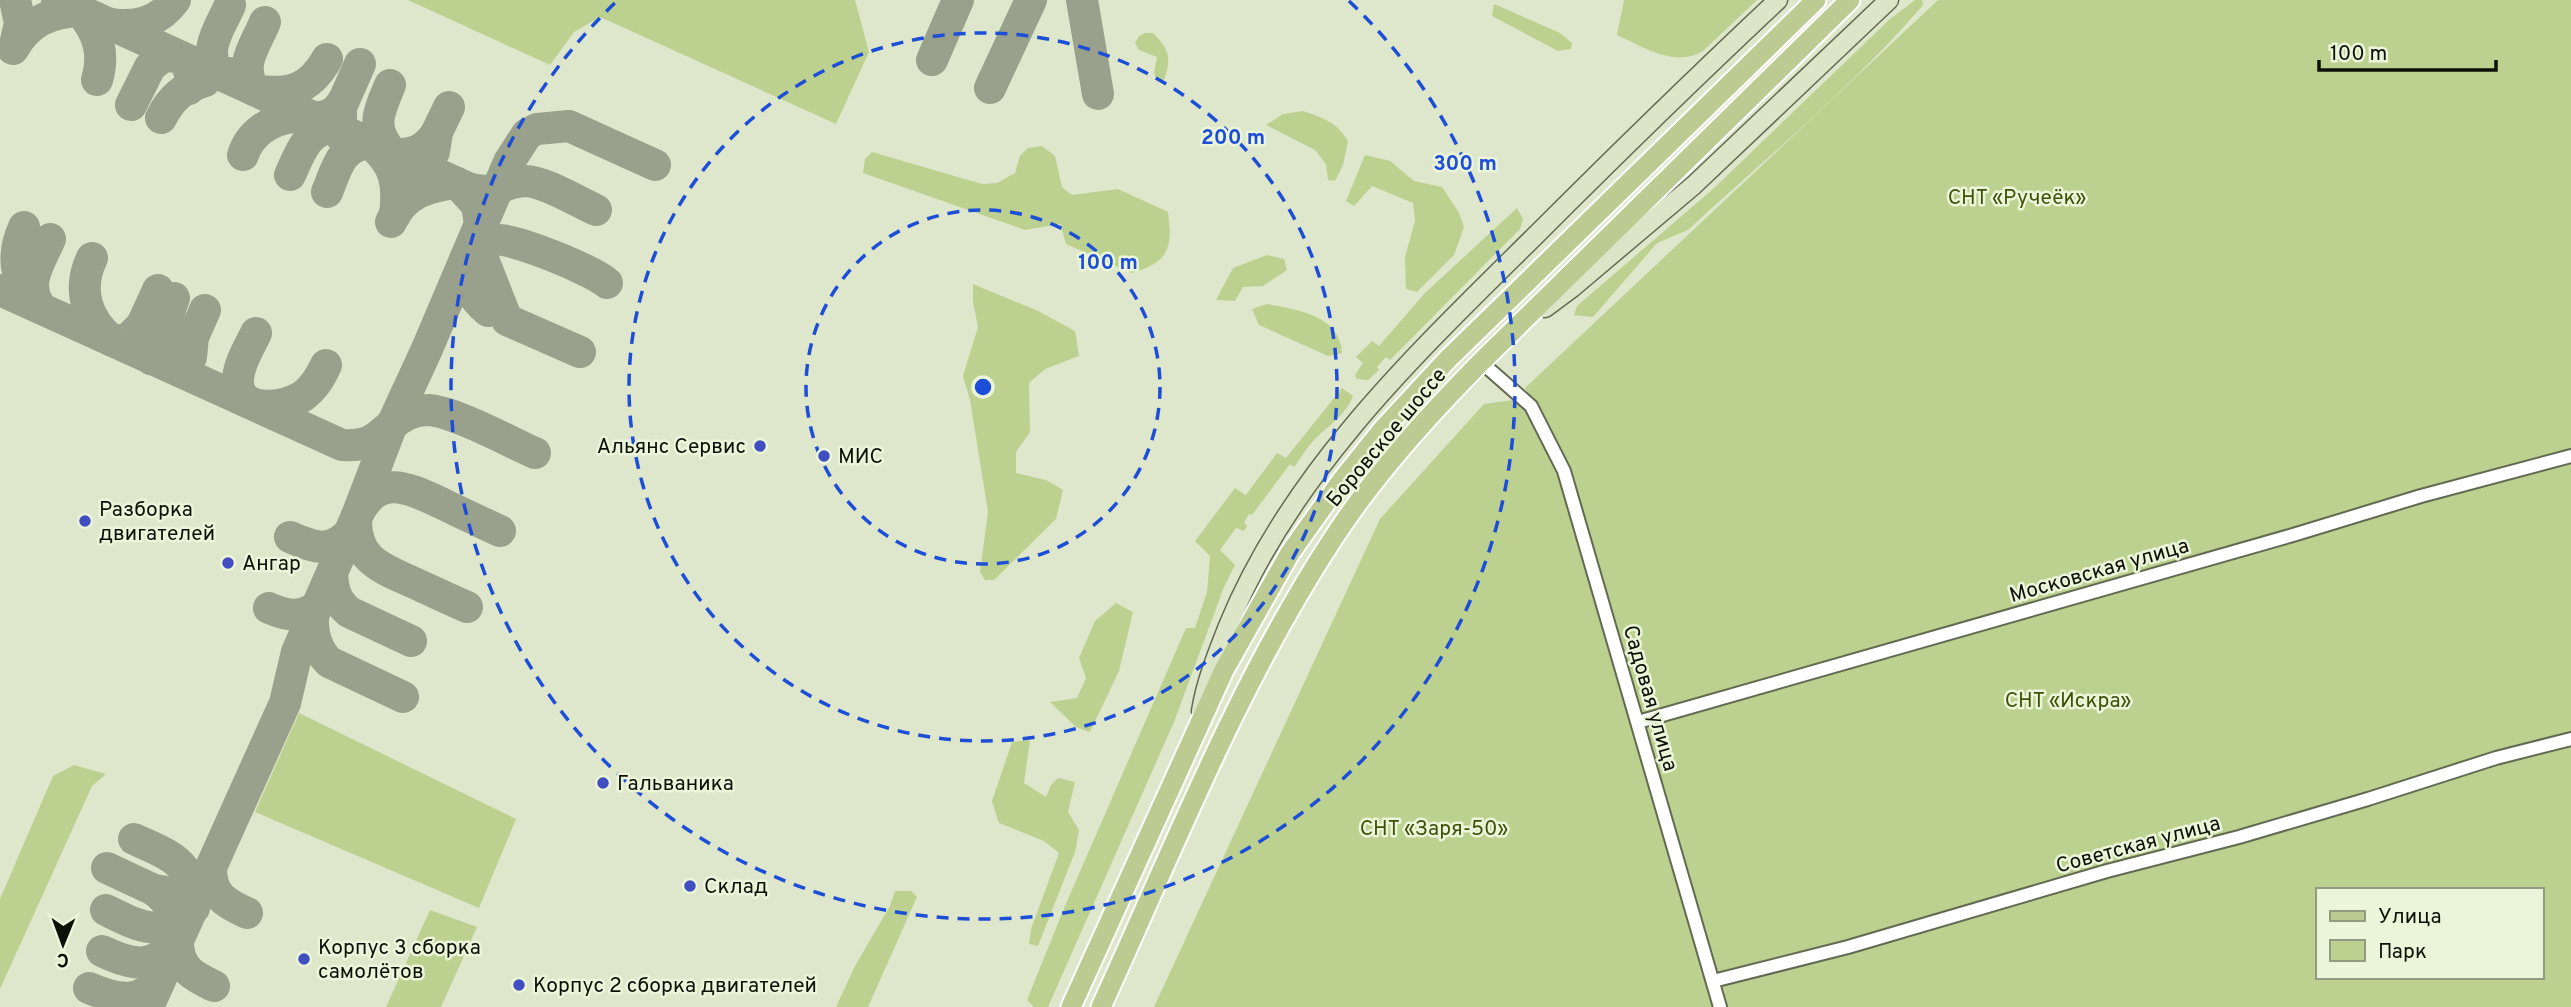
<svg xmlns="http://www.w3.org/2000/svg" width="2571" height="1007" font-family="Overpass,sans-serif">
	<style>
		.green { fill: #bcd18f; fill-rule: evenodd }
		.lines { fill: none; stroke-linecap: round; stroke-linejoin: round }
		.taxiway { stroke: #99a08b; stroke-width: 32 }
		.minor-casing { stroke: #626a52; stroke-width: 16 }
		.secondary-casing { stroke: #626a52; stroke-width: 21 }
		.primary-casing { stroke: #fff; stroke-width: 23 }
		.minor { stroke: #fff; stroke-width: 12 }
		.secondary { stroke: #dde5c9; stroke-width: 18 }
		.primary { stroke: #bbcb92; stroke-width: 19 }
		.ring { fill: none; stroke: #1d4ed8; stroke-width: 3.5; stroke-dasharray: 12 9 }
		.poi-dot { fill: #414ec2; stroke: #ebf5d9; stroke-width: 2.5 }
		.labels { text-anchor: middle; stroke-width: 5; stroke-linejoin: round; paint-order: stroke }
		.park-label { font-size: 21px; fill: #3f5007; stroke: #ebf5d9 }
		.street-label { font-size: 21px; fill: #0d1007; stroke: #ebf5d9 }
		.poi-label { font-size: 21px; fill: #0d1007; stroke: #ebf5d9; text-anchor: start }
		.centre { fill: #1d4ed8; stroke: #ebf5d9; stroke-width: 3.5 }
		.ring-label { font-size: 21px; text-anchor: middle; font-weight: bold; fill: #1d4ed8; stroke: #ebf5d9; stroke-width: 5; stroke-linejoin: round; paint-order: stroke }
	</style>
	<rect width="100%" height="100%" fill="#dee7cc"/>
	<!-- green -->
	<g class="green">
		<polygon points="408,0 855,0 869,52 836,124 600,17 574,32 550,65"/>
		<path d="M 1624,0 L 1757,0 L 1703,51 C 1674,68 1644,47 1617,35 Z"/>
		<path d="M 1915,0 L 1922,0 L 1923,5 C 1853,87 1767,157 1688,230 L 1657,243 L 1593,317 L 1574,315 L 1577,306 L 1713,189 L 1889,20 Z"/>
		<path d="M 1938,0 L 2571,0 L 2571,1007 L 1154,1007 L 1380,519 L 1484,404 L 1535,397 L 1530,396 L 1525,388 ZM 2317,890 L 2541,890 L 2541,977 L 2317,977 Z"/>
		<polygon points="1494,4 1560,33 1572,43 1571,49 1558,51 1492,16"/>
		<path d="M 1145,33 L 1153,33 C 1169,49 1172,58 1164,80 L 1157,80 L 1154,73 L 1157,57 L 1139,50 L 1135,43 L 1139,36 Z"/>
		<path d="M 1303,111 C 1323,118 1337,122 1348,141 L 1343,165 L 1335,181 L 1328,180 L 1326,164 L 1315,150 L 1266,125 L 1283,114 Z"/>
		<path d="M 1042,146 L 1055,156 L 1062,187 L 1072,195 L 1118,189 L 1168,212 C 1173,248 1169,262 1132,273 L 1066,244 L 1060,224 L 1025,230 L 863,173 L 865,159 L 872,152 L 982,184 L 997,183 L 1015,173 L 1020,156 L 1028,148 Z"/>
		<polygon points="1365,155 1390,161 1414,181 1442,187 1459,213 1464,227 1454,255 1417,292 1406,289 1405,257 1415,221 1413,203 1372,186 1354,206 1346,201"/>
		<polygon points="1517,208 1523,219 1520,229 1390,360 1386,357 1377,367 1379,370 1368,380 1357,379 1355,375 1363,363 1356,357 1372,341 1379,346 1425,293"/>
		<polygon points="1267,255 1284,259 1287,270 1263,286 1243,287 1235,301 1216,300 1233,268"/>
		<polygon points="973,284 1038,311 1075,331 1079,356 1045,369 1029,383 1030,432 1016,452 1016,473 1046,480 1063,490 1056,519 994,580 985,580 980,572 988,512 970,400 963,376 978,327 973,302"/>
		<path d="M 1267,304 C 1297,310 1340,315 1342,353 L 1328,356 L 1259,325 L 1252,309 Z"/>
		<path d="M 1342,388 L 1353,396 C 1346,415 1329,425 1315,439 C 1307,447 1301,458 1294,467 L 1290,464 L 1252,515 L 1249,514 L 1244,523 L 1247,526 L 1244,531 L 1236,528 L 1220,550 L 1235,565 L 1224,587 L 1174,722 L 1048,1007 L 1034,1007 L 1027,1000 L 1065,906 L 1186,628 L 1195,628 L 1207,592 L 1210,556 L 1195,541 L 1235,488 L 1246,495 L 1277,453 L 1286,458 Z"/>
		<polygon points="1116,603 1133,612 1119,671 1090,732 1076,727 1050,702 1077,698 1086,678 1079,658 1095,621"/>
		<polygon points="299,713 516,819 479,908 255,812"/>
		<polygon points="1030,740 1024,783 1046,797 1051,785 1058,778 1075,782 1068,812 1079,830 1075,852 1038,946 1029,944 1031,929 1059,853 1044,841 999,823 992,801 1012,742"/>
		<polygon points="74,765 106,774 92,786 0,989 0,899 53,776"/>
		<polygon points="895,891 911,891 917,897 868,1007 836,1007 855,966 890,906"/>
		<polygon points="430,910 477,927 441,1007 386,1007"/>
	</g>
	<g class="lines">
		<!-- taxiway -->
		<g class="taxiway">
			<path d="M 57,0 L 468,188 C 497,197 500,182 525,181 C 544,181 578,202 596,210"/>
			<polyline points="1082,0 1098,94"/>
			<path d="M 265,22 C 254,48 239,64 254,90 C 288,95 309,91 327,59"/>
			<path d="M 112,24 C 137,28 160,21 175,0"/>
			<polyline points="15,45 20,23 15,0"/>
			<path d="M 13,49 C 28,22 50,12 80,11 C 98,32 105,53 97,80"/>
			<polyline points="932,60 958,0"/>
			<path d="M 230,73 L 219,74 C 202,50 220,28 230,5"/>
			<path d="M 390,85 C 378,114 370,128 393,154 C 413,155 426,150 437,132"/>
			<polyline points="990,88 1031,0"/>
			<path d="M 131,105 L 150,67 L 163,56 L 181,57 C 190,68 192,75 189,89"/>
			<path d="M 161,118 C 171,98 184,87 205,81"/>
			<polyline points="341,119 341,107 360,64"/>
			<polyline points="434,152 437,132 449,107"/>
			<path d="M 243,155 C 250,133 271,119 294,117 C 305,116 318,119 328,115 C 335,113 339,107 344,100"/>
			<path d="M 290,175 C 300,153 307,130 333,127 L 341,136"/>
			<path d="M 327,192 C 337,168 340,146 370,143 C 395,164 399,183 395,215"/>
			<path d="M 391,222 C 404,193 428,186 457,183 L 477,205 L 480,224 L 427,349 L 391,427 L 356,518 C 355,559 379,567 412,582 C 430,590 448,599 467,607"/>
			<path d="M 24,227 C 10,258 16,284 40,307"/>
			<path d="M 92,258 C 77,289 86,320 113,341 L 128,339 L 142,325"/>
			<path d="M 0,290 L 342,445 C 378,447 377,432 403,417 C 411,412 421,410 429,410 C 455,412 510,442 535,453"/>
			<path d="M 158,290 L 142,325 L 140,338 L 151,359 C 169,357 182,353 193,337"/>
			<path d="M 174,298 C 163,324 165,348 185,370"/>
			<path d="M 39,305 C 24,283 41,260 50,239"/>
			<path d="M 488,311 C 471,297 465,283 465,261 C 474,251 482,242 496,240 C 512,237 594,271 607,283"/>
			<path d="M 256,333 C 249,348 239,363 238,379 C 236,414 283,409 303,396 C 314,388 320,378 326,365"/>
			<polyline points="580,352 507,320 481,254 479,232 509,162 527,134 537,129 569,126 655,165"/>
			<polyline points="191,357 193,337 205,310"/>
			<path d="M 290,537 C 315,548 331,554 351,531"/>
			<path d="M 332,573 C 333,591 336,601 349,612 L 411,641"/>
			<path d="M 269,608 C 287,616 303,619 318,605"/>
			<path d="M 313,616 C 312,634 316,649 329,662 L 403,697"/>
			<polyline points="107,868 154,890 174,893"/>
			<path d="M 211,869 C 211,895 225,903 247,913"/>
			<path d="M 154,890 C 191,917 166,951 190,972 C 197,978 206,982 214,986"/>
			<path d="M 106,910 C 142,928 161,939 194,908 C 194,862 171,856 134,839"/>
			<path d="M 102,951 C 133,966 153,970 177,941"/>
			<path d="M 89,988 C 117,1000 143,1006 161,976"/>
			<path d="M 148,1007 L 285,703 L 297,652 L 356,518 C 377,473 405,486 441,503 C 461,513 481,522 500,531"/>
		</g>
		<defs>
			<g id="minor">
				<polyline points="1481,362 1531,406 1564,471 1720,1007"/>
				<polyline points="1638,722 2293,535 2421,496 2571,456"/>
				<polyline points="1713,981 1848,947 2107,871 2239,837 2368,799 2496,758 2571,739"/>
			</g>
			<g id="secondary">
				<polyline points="1545,308 1572,288 1694,185 1889,0"/>
				<path d="M 1201,711 C 1206,681 1217,654 1228,626 C 1292,469 1420,350 1538,233 C 1617,154 1697,76 1778,0"/>
			</g>
			<g id="primary">
				<polyline points="1071,1007 1224,670 1290,553 1342,480 1383,429 1448,359 1816,0"/>
				<path d="M 1101,1007 C 1174,848 1238,683 1334,537 C 1376,473 1428,416 1481,362 L 1850,0"/>
			</g>
		</defs>
		<!-- minor casing -->
		<use href="#minor" class="minor-casing"/>
		<!-- secondary casing -->
		<use href="#secondary" class="secondary-casing"/>
		<!-- primary casing -->
		<use href="#primary" class="primary-casing"/>
		<!-- minor -->
		<use href="#minor" class="minor"/>
		<!-- secondary -->
		<use href="#secondary" class="secondary"/>
		<!-- primary -->
		<use href="#primary" class="primary"/>
	</g>
	<!-- distance rings -->
	<g class="ring">
		<circle cx="983" cy="387" r="177"/>
		<circle cx="983" cy="387" r="354"/>
		<path d="M1349 1A532 532 0 1 1 617 1"/>
	</g>
	<!-- markers -->
	<g class="poi-dot">
		<circle cx="760" cy="446" r="7"/>
		<circle cx="824" cy="456" r="7"/>
		<circle cx="85" cy="521" r="7"/>
		<circle cx="228" cy="563" r="7"/>
		<circle cx="603" cy="783" r="7"/>
		<circle cx="690" cy="886" r="7"/>
		<circle cx="304" cy="959" r="7"/>
		<circle cx="519" cy="985" r="7"/>
	</g>
	<g class="labels">
		<!-- park labels -->
		<g class="park-label">
			<text x="2017" y="204">СНТ «Ручеёк»</text>
			<text x="2068" y="707">СНТ «Искра»</text>
			<text x="1434" y="835">СНТ «Заря-50»</text>
		</g>
		<!-- street labels -->
		<g class="street-label">
			<text transform="translate(1386 437) rotate(-50)" y="7">Боровское шоссе</text>
			<text transform="translate(2099 570) rotate(-16)" y="7">Московская улица</text>
			<text transform="translate(1651 698) rotate(74)" y="7">Садовая улица</text>
			<text transform="translate(2138 844) rotate(-15)" y="7">Советская улица</text>
		</g>
		<!-- poi labels -->
		<g class="poi-label">
			<text x="746" y="453" text-anchor="end">Альянс Сервис</text>
			<text x="838" y="463">МИС</text>
			<text x="99" y="516">Разборка<tspan x="99" dy="24">двигателей</tspan></text>
			<text x="242" y="570">Ангар</text>
			<text x="617" y="790">Гальваника</text>
			<text x="704" y="893">Склад</text>
			<text x="318" y="954">Корпус 3 сборка<tspan x="318" dy="24">самолётов</tspan></text>
			<text x="533" y="992">Корпус 2 сборка двигателей</text>
		</g>
	</g>
	<circle cx="983" cy="387" r="10" class="centre"/>
	<g class="ring-label">
		<text x="1233" y="144">200 m</text>
		<text x="1465" y="170">300 m</text>
		<text x="1108" y="269">100 m</text>
	</g>
	<!-- legend -->
	<rect x="2316" y="888" width="228" height="91" fill="#ebf5d9" stroke="#929985" stroke-width="2"/>
	<rect x="2330" y="911" width="35" height="10" fill="#bbcb92" stroke="#929985" stroke-width="2"/>
	<text x="2378" y="923" font-size="21" fill="#0d1007">Улица</text>
	<rect x="2330" y="940" width="35" height="21" fill="#bcd18f" stroke="#929985" stroke-width="2"/>
	<text x="2378" y="958" font-size="21" fill="#0d1007">Парк</text>
	<!-- north arrow -->
	<g transform="translate(63 944) rotate(181)" stroke="#ebf5d9" stroke-width="5" paint-order="stroke">
	<path d="M0-5L12 26L0 18L-12 26Z" fill="#0d1007"/>
	<text y="-10" font-size="19" font-weight="bold" text-anchor="middle" fill="#0d1007">С</text>
	</g>
	<!-- scale -->
	<path d="M2319 60v10h177v-10" fill="none" stroke="#0d1007" stroke-width="3.5"/>
	<text x="2330" y="60" font-size="21" fill="#0d1007" stroke="#ebf5d9" stroke-width="5" paint-order="stroke">100 m</text>
</svg>
